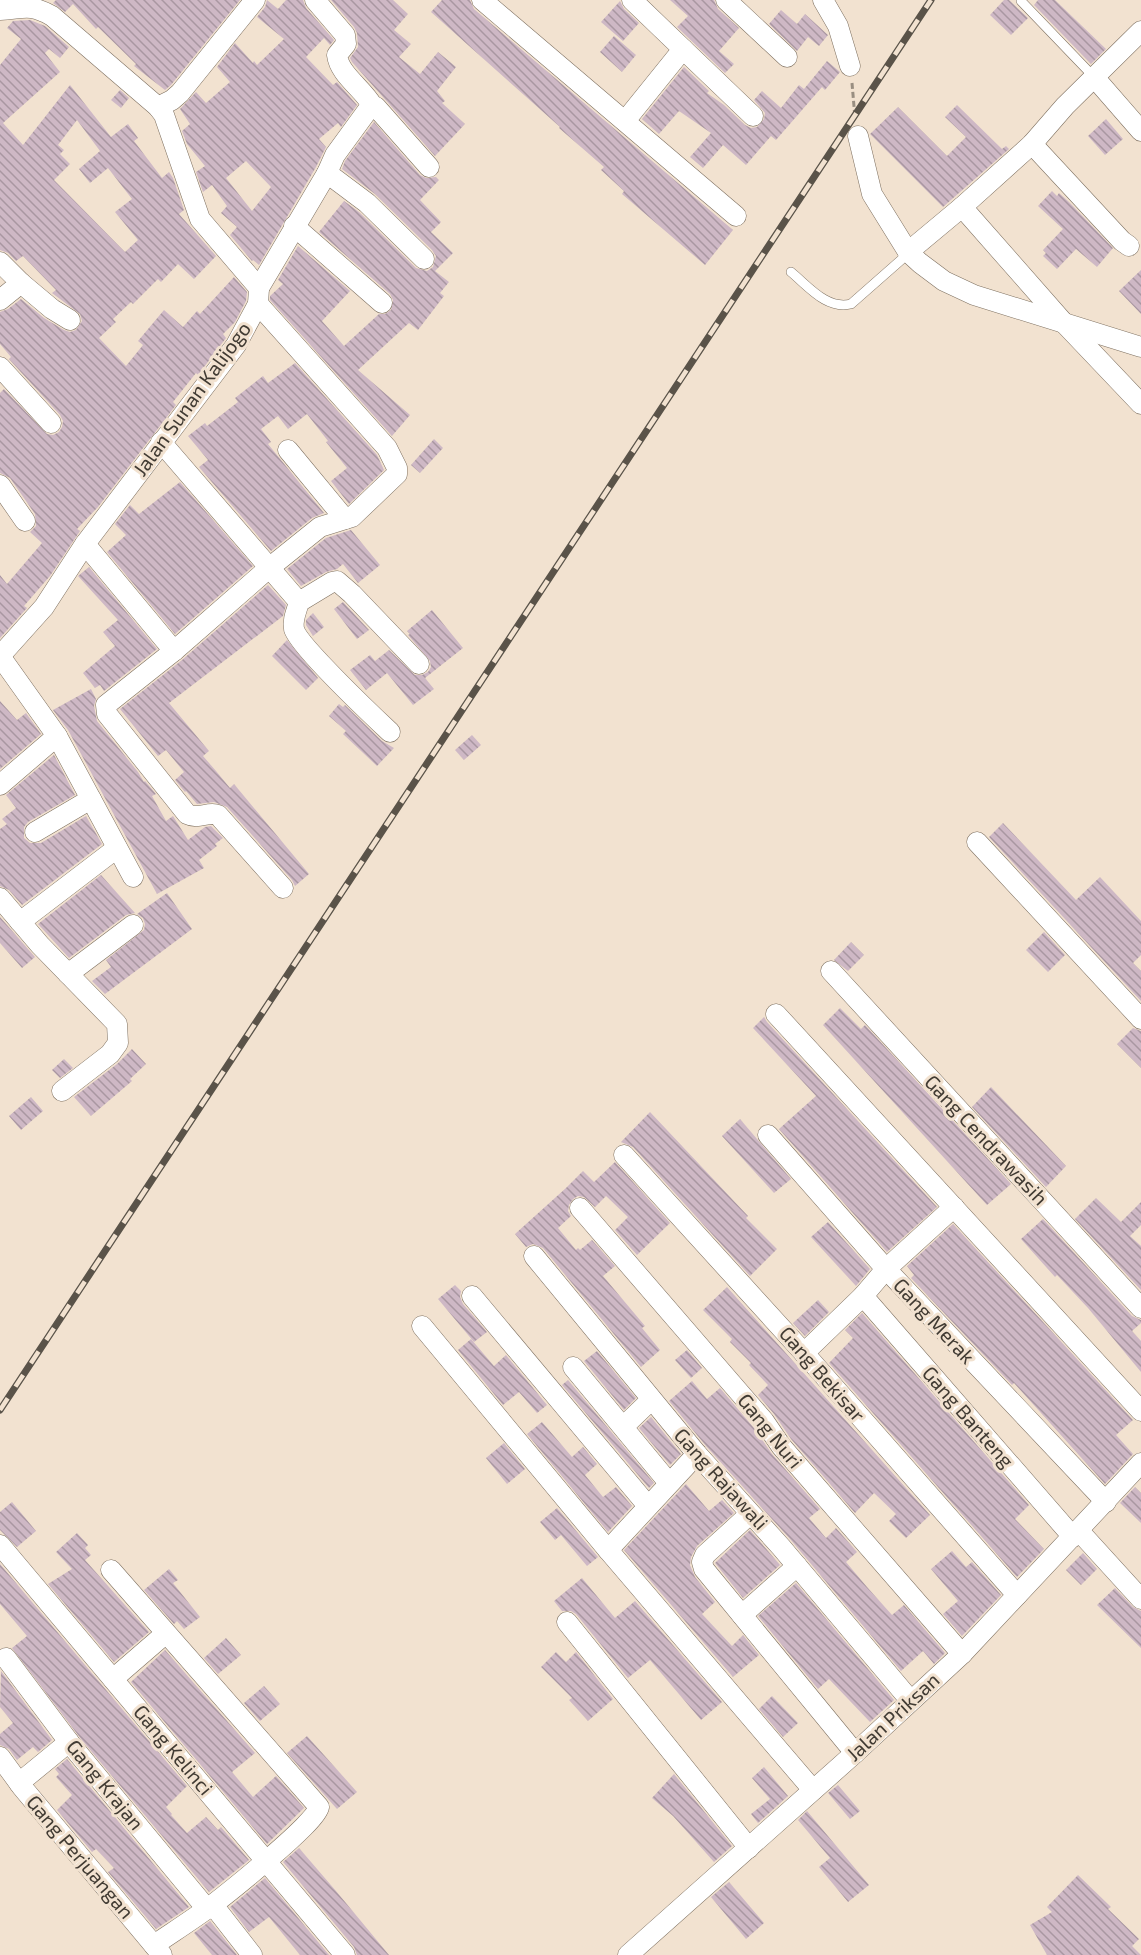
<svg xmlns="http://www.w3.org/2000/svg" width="1141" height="1955" font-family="'Exo 2',sans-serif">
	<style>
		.building { fill: url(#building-back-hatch); fill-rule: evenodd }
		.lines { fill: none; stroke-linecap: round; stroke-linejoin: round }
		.service-casing { stroke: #7e7060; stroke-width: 10 }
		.minor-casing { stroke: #7e7060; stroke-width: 21 }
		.path { stroke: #998e81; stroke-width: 3; stroke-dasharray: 6 3; stroke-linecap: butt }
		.service { stroke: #fff; stroke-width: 9 }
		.minor { stroke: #fff; stroke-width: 20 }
		.rail-casing { stroke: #5a5349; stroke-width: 7 }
		.rail { stroke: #f2e2d0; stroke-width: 4.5; stroke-dasharray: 14; stroke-linecap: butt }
		.labels { text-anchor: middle; stroke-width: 6; stroke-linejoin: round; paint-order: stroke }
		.street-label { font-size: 20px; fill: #413b33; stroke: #f2e2d0 }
	</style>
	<defs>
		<pattern id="building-back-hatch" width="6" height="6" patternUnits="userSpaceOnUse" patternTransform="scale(1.5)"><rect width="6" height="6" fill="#ceb8c5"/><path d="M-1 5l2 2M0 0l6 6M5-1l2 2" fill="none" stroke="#a997a1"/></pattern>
	</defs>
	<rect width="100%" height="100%" fill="#f2e2d0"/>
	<!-- building -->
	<g class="building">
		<polygon points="56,0 240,0 171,85 165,90 134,66 136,64 98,27 96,29 73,4 65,12 53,3"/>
		<path d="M 267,0 L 278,9 L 286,0 L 303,0 L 306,8 L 334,40 L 330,45 L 324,38 L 306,57 L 333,85 L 337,82 L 357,105 L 341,127 L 338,123 L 319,139 L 326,147 L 316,167 L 259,265 L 253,260 L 252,261 L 230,235 L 237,227 L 221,213 L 227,206 L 212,185 L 203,192 L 196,172 L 205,166 L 187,144 L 182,131 L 190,124 L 180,109 L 196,92 L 206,103 L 230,82 L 217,67 L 235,43 L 253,63 L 254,61 L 257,65 L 284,39 L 257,17 L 265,7 ZM 246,161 L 271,187 L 252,211 L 226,178 Z"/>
		<polygon points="331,0 393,0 408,14 394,30 411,44 399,57 420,74 438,52 456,67 437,91 445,101 442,103 465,124 435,156 352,62 350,58 358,47 357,33 354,27"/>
		<polygon points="442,0 470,0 474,9 733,230 705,265 622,194 624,191 601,170 604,167 559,128 560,127 431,12"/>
		<polygon points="670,0 714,0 718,9 739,28 719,51 734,64 725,73 677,27 688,16"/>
		<polygon points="1004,0 1009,0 1028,18 1011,35 990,15"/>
		<polygon points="1038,0 1055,0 1106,49 1091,64 1034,5"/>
		<polygon points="620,1 624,9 639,23 623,41 601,22"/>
		<polygon points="781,10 797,24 805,14 828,35 819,46 808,37 797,51 769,24"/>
		<path d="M 30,20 L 45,26 L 69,47 L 60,58 L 49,49 L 45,53 L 60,72 L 3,123 L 23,145 L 70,85 L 111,137 L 128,124 L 138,138 L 134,141 L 162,178 L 169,172 L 173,178 L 184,210 L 179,214 L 216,256 L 194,279 L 178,264 L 161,282 L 158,279 L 133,304 L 131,302 L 113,319 L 116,322 L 99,338 L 126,366 L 143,345 L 138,341 L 164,310 L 183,327 L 197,311 L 200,314 L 234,277 L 247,292 L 246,301 L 235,322 L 223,334 L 226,338 L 198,375 L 196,373 L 173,402 L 176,405 L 98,507 L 77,529 L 80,531 L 50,576 L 24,606 L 27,608 L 0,638 L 0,575 L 7,584 L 42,543 L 30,532 L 36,526 L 35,514 L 10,478 L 0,473 L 0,393 L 4,389 L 47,434 L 53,435 L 59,432 L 62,427 L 63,421 L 60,415 L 9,359 L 11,357 L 0,344 L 0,312 L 8,309 L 21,299 L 44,318 L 64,330 L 70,332 L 76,330 L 82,321 L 80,314 L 52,293 L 56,290 L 23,256 L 16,261 L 8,253 L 0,250 L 0,65 L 21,39 L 7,28 L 13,21 ZM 77,120 L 100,151 L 79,169 L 90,183 L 108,168 L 132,199 L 115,212 L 138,240 L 125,252 L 54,180 L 70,164 L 60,154 L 64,150 L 58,145 Z"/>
		<polygon points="614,36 636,55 622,72 600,52"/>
		<polygon points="827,61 840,72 825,90 822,87 776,140 771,136 746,165 723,145 703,168 690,157 711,133 679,111 659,134 642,119 684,67 709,91 707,93 724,105 745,125 751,128 757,127 764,119 765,113 754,100 762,91 781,108 799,85 804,89"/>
		<polygon points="120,90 129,98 121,108 111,100"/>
		<polygon points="957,105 1002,149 1006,146 1009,149 943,207 870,134 898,107 947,156 966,137 945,117"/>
		<polygon points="1106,119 1123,139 1105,155 1088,136"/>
		<polygon points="374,122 420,175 426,178 436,177 439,180 420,200 441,222 431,232 453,253 435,271 449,282 440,293 444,296 418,330 409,323 358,370 410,415 392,436 270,300 270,296 283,284 278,280 298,246 350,291 322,321 344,346 379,314 385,314 391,310 393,300 390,294 319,232 344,201 359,212 416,268 427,271 433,267 436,256 432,250 375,194 342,169 345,161"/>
		<polygon points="1052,191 1057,196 1059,193 1069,202 1113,248 1097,267 1076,249 1057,269 1043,256 1046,253 1043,250 1063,229 1038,206"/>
		<polygon points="1141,270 1141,314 1119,291"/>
		<polygon points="295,363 377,455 384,470 349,504 331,481 347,468 326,442 328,441 307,414 288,429 278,416 261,429 271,442 268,444 324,513 312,518 271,551 199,467 208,460 188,436 205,423 207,426 238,402 235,398 263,376 268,383"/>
		<polygon points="434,439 443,448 420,473 411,465"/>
		<polygon points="180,482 253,566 175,634 107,552 126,535 115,524 130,505 139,514"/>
		<polygon points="351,530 380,565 358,583 343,564 337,569 326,572 301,586 287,569 326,538"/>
		<polygon points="89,567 157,649 104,691 100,685 95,688 83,673 115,646 103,632 118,620 78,576"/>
		<polygon points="268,585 286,605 283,616 169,703 209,751 203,756 216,771 230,788 234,784 309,874 295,886 292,880 227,807 214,802 197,804 186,791 185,792 175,780 184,772 166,750 158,756 120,709 182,660"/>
		<polygon points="343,602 369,630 357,639 334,609"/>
		<polygon points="432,610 463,648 425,678 434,689 413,705 387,673 366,690 350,670 370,655 375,661 389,650 415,675 422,675 428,672 431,667 430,661 408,635 410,634 407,631"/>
		<polygon points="313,613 324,627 313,636 306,625 306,620"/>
		<polygon points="287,640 318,678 306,690 272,656"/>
		<polygon points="91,689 96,699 94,706 97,721 138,772 144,782 145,781 156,794 152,796 166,821 173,816 188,840 205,827 211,826 223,838 215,844 217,846 199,860 204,868 157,894 68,730 53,710"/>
		<polygon points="0,701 17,720 26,713 41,734 0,769"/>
		<polygon points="339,704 343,707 345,705 382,741 394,748 377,766 343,734 346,731 329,716"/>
		<polygon points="472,735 481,745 464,760 455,750"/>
		<polygon points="54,755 75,795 28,822 24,827 24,838 30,843 41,843 86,816 102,844 22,905 9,890 0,886 0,829 7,824 2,819 16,808 6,795"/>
		<polygon points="1003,823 1076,900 1100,877 1141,921 1141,955 1133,963 1141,971 1141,1001 989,837"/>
		<polygon points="101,875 135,913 126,915 69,958 38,924"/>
		<polygon points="167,893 192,929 105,994 92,981 111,967 106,960 144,930 145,924 143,918 137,914"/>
		<polygon points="0,917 35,957 22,968 0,943"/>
		<polygon points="1044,932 1065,955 1048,972 1026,950"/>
		<polygon points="851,942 864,955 848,971 834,960"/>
		<polygon points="840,1008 861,1029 865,1025 1011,1184 987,1205 823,1025"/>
		<polygon points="764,1017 767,1022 937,1207 887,1252 779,1129 816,1096 753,1028"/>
		<polygon points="1133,1028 1141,1031 1141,1068 1117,1044"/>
		<polygon points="132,1049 146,1064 130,1079 132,1081 91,1116 74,1097 117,1064"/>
		<polygon points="64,1059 73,1068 60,1078 52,1070"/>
		<polygon points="991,1087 1066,1166 1046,1187 972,1107"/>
		<polygon points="31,1097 43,1111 21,1130 9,1116"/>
		<polygon points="650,1112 748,1216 746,1218 777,1249 750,1276 633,1147 621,1142"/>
		<polygon points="740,1119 791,1179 774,1193 722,1136"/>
		<polygon points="615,1162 670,1223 637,1255 615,1230 628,1217 606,1196 595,1207 584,1197 578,1196 573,1199 569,1205 568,1211 571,1216 558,1228 576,1250 578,1248 580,1250 592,1240 615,1266 603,1276 645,1326 642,1328 660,1350 641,1367 543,1248 533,1244 526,1247 515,1234 566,1188 583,1171 594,1182"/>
		<polygon points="1096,1198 1121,1222 1141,1202 1141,1225 1130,1236 1141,1246 1141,1290 1075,1219"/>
		<polygon points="1043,1219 1132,1316 1141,1320 1141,1323 1132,1331 1141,1341 1141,1372 1088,1308 1057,1275 1055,1277 1021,1239"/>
		<polygon points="828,1222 870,1269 856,1286 811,1237"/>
		<polygon points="953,1224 1133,1420 1116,1435 1133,1454 1105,1484 1014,1383 1012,1385 911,1278 914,1275 907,1266"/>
		<polygon points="455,1285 461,1291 460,1297 463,1304 487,1332 474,1342 438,1299"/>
		<polygon points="727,1287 930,1515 906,1538 889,1521 896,1514 874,1493 855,1513 791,1439 774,1414 758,1395 768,1385 749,1365 751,1363 730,1342 732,1339 703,1310"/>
		<polygon points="818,1300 829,1312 805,1336 793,1323"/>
		<polygon points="862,1313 1029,1505 1015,1519 1044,1549 1017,1577 829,1363 853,1338 845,1330"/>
		<polygon points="471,1339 494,1366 506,1355 547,1405 537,1413 519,1392 503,1405 458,1350"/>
		<polygon points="687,1350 702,1368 691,1378 675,1360"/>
		<polygon points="597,1351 636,1398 624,1410 584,1361"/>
		<polygon points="568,1380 654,1483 649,1488 562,1385"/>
		<polygon points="692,1381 707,1399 720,1388 754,1428 772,1454 820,1509 809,1518 826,1538 836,1528 857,1552 846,1562 867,1587 892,1615 904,1605 945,1653 934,1664 923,1651 901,1671 790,1539 706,1446 669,1401"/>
		<polygon points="651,1417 681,1454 670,1465 639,1428"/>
		<polygon points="542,1422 572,1457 583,1447 597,1464 585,1475 603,1497 616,1487 632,1506 608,1532 527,1434"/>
		<polygon points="504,1443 525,1469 507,1484 486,1458"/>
		<polygon points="686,1484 709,1511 722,1500 734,1513 697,1546 691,1557 690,1565 695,1577 715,1602 702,1614 732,1646 743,1635 759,1655 733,1677 624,1550"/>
		<polygon points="1135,1487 1141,1493 1141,1523 1120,1503"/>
		<polygon points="12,1502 36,1531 17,1547 0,1530 0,1512"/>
		<polygon points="557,1508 598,1557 587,1566 561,1535 555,1540 540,1522"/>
		<polygon points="750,1530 780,1565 743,1598 715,1563"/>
		<polygon points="77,1533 88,1545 85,1548 91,1555 85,1560 149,1632 114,1662 48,1584 72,1569 56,1552"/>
		<polygon points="952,1551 966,1567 972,1562 1001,1595 962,1636 943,1614 958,1601 931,1569"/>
		<polygon points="1083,1553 1097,1569 1081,1585 1066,1570"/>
		<polygon points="0,1564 187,1786 166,1807 172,1814 171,1815 187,1833 206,1817 218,1830 221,1827 249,1860 209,1892 81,1739 12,1648 27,1636 0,1604"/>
		<polygon points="169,1569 178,1580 173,1583 200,1617 184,1629 177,1621 174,1624 144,1590"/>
		<polygon points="582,1578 615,1618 635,1601 722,1702 701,1720 650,1660 628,1678 576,1614 571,1611 562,1611 554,1601"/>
		<polygon points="796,1583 894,1700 870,1722 829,1679 818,1689 758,1616"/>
		<polygon points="1115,1588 1133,1607 1141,1611 1141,1648 1097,1605"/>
		<polygon points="226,1638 241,1655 218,1674 204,1658"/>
		<polygon points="165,1650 255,1753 232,1772 253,1797 276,1776 304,1808 267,1844 131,1682"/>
		<polygon points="556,1652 566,1662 576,1652 613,1699 588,1721 569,1700 572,1698 541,1667"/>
		<polygon points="1,1671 52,1740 38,1752 33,1747 17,1760 9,1749 0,1745 0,1734 13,1723 0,1707"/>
		<polygon points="264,1686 280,1704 260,1721 244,1703"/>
		<polygon points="772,1696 798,1723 783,1737 759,1709"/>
		<polygon points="307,1736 357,1792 337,1809 287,1753"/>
		<polygon points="67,1759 189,1907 156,1929 108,1872 114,1868 96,1849 92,1852 57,1810 72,1795 56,1777 59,1774 55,1769"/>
		<polygon points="764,1767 788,1796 758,1823 751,1814 770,1799 752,1778"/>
		<polygon points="674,1774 732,1846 714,1862 673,1816 652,1798"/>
		<polygon points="838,1785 860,1811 850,1819 828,1793"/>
		<polygon points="807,1811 869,1885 848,1902 819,1867 830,1858 798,1820"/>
		<polygon points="299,1848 336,1891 389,1955 357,1955 354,1947 283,1862"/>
		<polygon points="1078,1875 1111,1907 1108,1909 1139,1939 1132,1946 1141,1955 1047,1955 1030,1925 1052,1912 1047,1907"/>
		<polygon points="265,1878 329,1955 300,1955 269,1917 249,1932 230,1907"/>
		<polygon points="729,1882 764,1923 746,1939 711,1897"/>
		<polygon points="210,1921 237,1955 212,1955 194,1933"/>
	</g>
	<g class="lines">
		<defs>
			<g id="service">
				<polyline points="1021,1 1094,77"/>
				<path d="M 791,272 C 809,287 827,310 851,304 L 901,260 L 908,252"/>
			</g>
			<g id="minor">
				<path d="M 315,0 L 345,35 L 346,44 L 337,55 C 339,74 363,89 372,105"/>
				<polyline points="482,0 736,216"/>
				<polyline points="726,0 787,57"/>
				<polyline points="823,0 838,26 850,66"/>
				<path d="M 0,10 C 24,9 29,3 52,16 L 158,107 L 164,115 L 200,219 L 259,288 L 258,304 L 236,345 L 85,544 L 44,607 L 0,656"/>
				<polyline points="683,49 753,116"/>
				<polyline points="1094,77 1141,131"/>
				<polyline points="158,107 172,100 180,93 255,0"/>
				<polyline points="625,121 683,49 632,0"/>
				<polyline points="858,136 872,194 908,252 920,263 944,281 974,295 1141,347"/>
				<polyline points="1032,144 1122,241 1129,246"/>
				<polyline points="327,173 367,203 424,259"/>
				<polyline points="962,207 1064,323 1141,404"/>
				<polyline points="294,226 382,303"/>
				<polyline points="908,252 962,207 1032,144 1065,106 1141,31"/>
				<polyline points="0,262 21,283 0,300"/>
				<polyline points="21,283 52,309 70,320"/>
				<polyline points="259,288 327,173 335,155 370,107 376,107 429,167"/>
				<path d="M 258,304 L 387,448 L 397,468 L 397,474 L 352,517 L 320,527 L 269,568 L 174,651 L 106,705 L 107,714 L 187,814 C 199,820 208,811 218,815 L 283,888"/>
				<polyline points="0,367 51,423"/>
				<polyline points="161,442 299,602"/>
				<polyline points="288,450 345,519"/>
				<polyline points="0,485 25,521"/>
				<polyline points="85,544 174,651"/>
				<polyline points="0,656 57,736 133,877"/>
				<path d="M 390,732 C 373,716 298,645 294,629 C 292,620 297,610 299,602 L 332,582 L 337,581 L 352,594 L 419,664"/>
				<polyline points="0,785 57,736"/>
				<polyline points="35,832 91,799"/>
				<polyline points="977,842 1141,1019"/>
				<polyline points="0,898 40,945 117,1024 118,1043 110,1054 62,1091"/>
				<polyline points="20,922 117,848"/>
				<polyline points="831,971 1141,1308"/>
				<polyline points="68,974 133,925"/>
				<polyline points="776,1014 1141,1411"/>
				<polyline points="768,1135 886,1269 1106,1502"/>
				<polyline points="624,1155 804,1353 1017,1595"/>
				<polyline points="580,1208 764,1421 781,1446 962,1654"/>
				<polyline points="534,1256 697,1454 781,1547 910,1700"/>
				<polyline points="472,1296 648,1506"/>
				<polyline points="863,1296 1073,1537"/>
				<polyline points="422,1326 608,1550 813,1790"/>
				<polyline points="804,1353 863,1296 886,1269 954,1207"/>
				<polyline points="573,1367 669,1483"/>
				<polyline points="624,1426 651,1400"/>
				<polyline points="750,1514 705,1555 702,1562 704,1569 855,1753"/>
				<polyline points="1079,1531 1141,1599"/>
				<polyline points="0,1545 345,1955"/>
				<polyline points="608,1550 697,1454"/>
				<path d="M 111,1570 L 319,1807 C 317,1822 228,1893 211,1906 C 192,1920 173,1932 154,1945"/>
				<polyline points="742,1615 797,1566"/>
				<polyline points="567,1622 749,1848"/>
				<polyline points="6,1658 72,1746 207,1909"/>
				<polyline points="113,1679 165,1634"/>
				<polyline points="0,1757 22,1787 162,1955"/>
				<polyline points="19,1783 69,1742"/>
				<polyline points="213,1905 252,1955"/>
				<polyline points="628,1955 855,1753 962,1654 1141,1463"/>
			</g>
		</defs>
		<!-- service casing -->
		<use href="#service" class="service-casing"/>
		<!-- minor casing -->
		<use href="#minor" class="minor-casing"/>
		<!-- path -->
		<polyline class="path" points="852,83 855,118"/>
		<!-- service -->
		<use href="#service" class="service"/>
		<!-- minor -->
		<use href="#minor" class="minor"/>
		<defs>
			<polyline id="rail" points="0,1410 931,0"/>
		</defs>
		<!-- rail casing -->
		<use href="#rail" class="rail-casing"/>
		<!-- rail -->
		<use href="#rail" class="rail"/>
	</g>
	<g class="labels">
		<!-- street labels -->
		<g class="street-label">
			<text transform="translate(192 399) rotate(-54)" y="7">Jalan Sunan Kalijogo</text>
			<text transform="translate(986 1140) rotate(47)" y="7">Gang Cendrawasih</text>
			<text transform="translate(934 1321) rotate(47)" y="7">Gang Merak</text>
			<text transform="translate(822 1374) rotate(49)" y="7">Gang Bekisar</text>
			<text transform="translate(968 1417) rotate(49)" y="7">Gang Banteng</text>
			<text transform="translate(770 1431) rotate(51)" y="7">Gang Nuri</text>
			<text transform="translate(721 1479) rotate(48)" y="7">Gang Rajawali</text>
			<text transform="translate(893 1717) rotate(-43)" y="7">Jalan Priksan</text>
			<text transform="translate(173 1750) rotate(50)" y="7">Gang Kelinci</text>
			<text transform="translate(105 1785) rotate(51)" y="7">Gang Krajan</text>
			<text transform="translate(80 1857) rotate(50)" y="7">Gang Perjuangan</text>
		</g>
	</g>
</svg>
